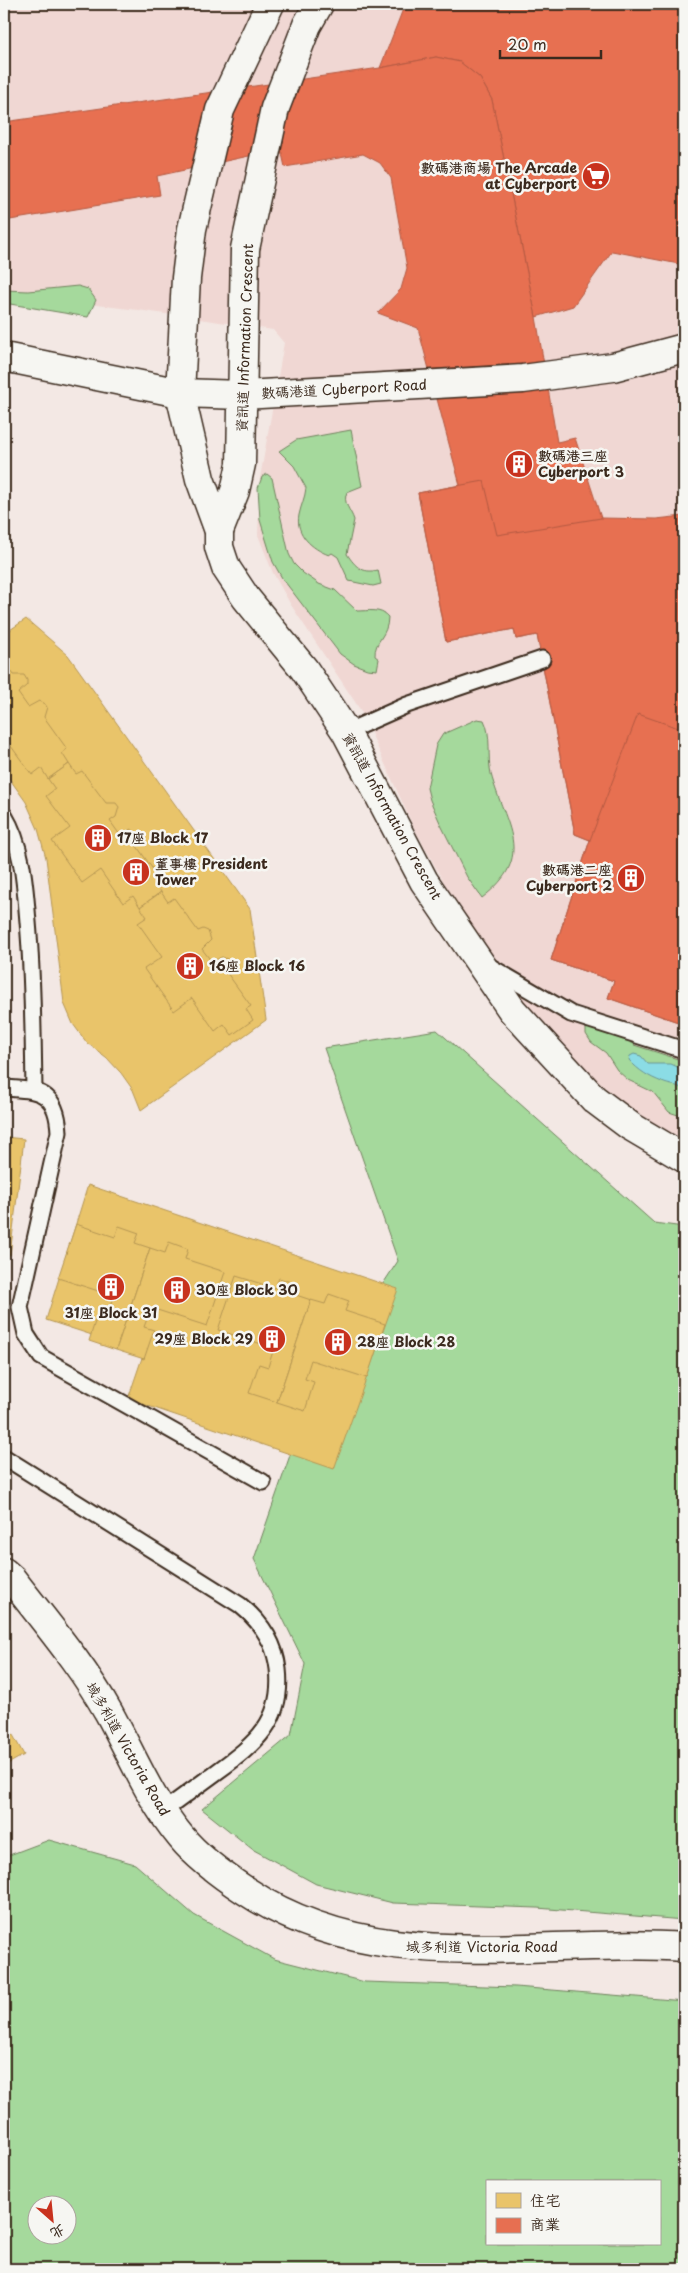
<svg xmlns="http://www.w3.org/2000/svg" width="688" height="2273" font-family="'Playpen Sans','LXGW WenKai TC',sans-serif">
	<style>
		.built { fill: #f0d7d3 }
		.green { fill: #a5d99c; stroke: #70825d; fill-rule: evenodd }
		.water { fill: #8bdce5; stroke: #6b9595 }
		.homes { fill: #e9c46a; stroke: #b59653 }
		.shops { fill: #e76f51; stroke: #b35a42 }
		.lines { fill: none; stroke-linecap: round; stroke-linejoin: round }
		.service-casing { stroke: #3b2a1e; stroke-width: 19 }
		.minor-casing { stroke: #3b2a1e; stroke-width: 31 }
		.tertiary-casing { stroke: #3b2a1e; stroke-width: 31 }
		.secondary-casing { stroke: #3b2a1e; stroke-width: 31 }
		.service { stroke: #f6f6f2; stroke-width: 15 }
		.minor { stroke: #f6f6f2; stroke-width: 28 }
		.tertiary { stroke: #f6f6f2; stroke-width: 28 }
		.secondary { stroke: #f6f6f2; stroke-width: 28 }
		.labels { text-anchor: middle; stroke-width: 5; stroke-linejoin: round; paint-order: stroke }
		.poi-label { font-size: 14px; font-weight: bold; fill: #3b2a1e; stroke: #f6f6f2; text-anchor: start }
		.street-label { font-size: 14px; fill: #3b2a1e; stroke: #f6f6f2 }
	</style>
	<rect width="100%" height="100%" fill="#f3e8e4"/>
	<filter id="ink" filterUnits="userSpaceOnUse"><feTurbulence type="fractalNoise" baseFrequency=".02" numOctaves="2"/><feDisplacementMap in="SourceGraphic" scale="10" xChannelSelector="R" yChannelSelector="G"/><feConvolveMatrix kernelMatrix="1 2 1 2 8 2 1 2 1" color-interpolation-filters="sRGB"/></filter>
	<g filter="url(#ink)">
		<!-- built -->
		<polygon class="built" points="4,4 684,4 684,1139 632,1112 563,1050 523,1005 463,917 413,826 361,711 291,605 273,573 258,535 260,478 284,343 273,330 138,310 4,294"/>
		<!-- green -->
		<g class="green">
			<polygon points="78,286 88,289 96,300 88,317 4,303 4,290 28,291"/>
			<path d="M 351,430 L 362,486 L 347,492 C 342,503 351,510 354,520 L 347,554 C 355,566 362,574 378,570 L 381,584 L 373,586 L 349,581 L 338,557 L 332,553 L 329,555 C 312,549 295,534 299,515 C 301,505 305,498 306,488 L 294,466 L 279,451 L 296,440 Z"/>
			<path d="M 267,474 L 272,478 L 289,554 L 294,564 L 303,573 L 319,584 L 335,590 L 357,611 C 368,611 381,608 388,617 C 388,637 374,640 375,656 L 379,659 L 377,670 L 367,669 L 354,664 L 340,654 L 282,578 L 273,562 L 260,520 L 258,488 L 262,477 Z"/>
			<path d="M 477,719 L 484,720 C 492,736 487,756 491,774 C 505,826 537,856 482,898 L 467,877 L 441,825 L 430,800 L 427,788 L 436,745 L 443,734 Z"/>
			<polygon points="592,1026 635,1040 634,1045 684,1061 684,1117 669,1112 653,1092 628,1080 617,1070 606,1053 591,1042 586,1034 586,1027"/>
			<polygon points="437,1030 654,1223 684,1227 684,1920 537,1908 393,1903 316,1884 252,1849 202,1809 291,1735 305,1664 254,1559 312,1392 398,1261 324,1048"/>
			<path d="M 49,1840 L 135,1864 L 194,1915 L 274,1959 L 365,1982 L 516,1987 L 684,2001 L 684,2269 L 4,2269 L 4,1857 ZM 487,2182 L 659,2182 L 659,2244 L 487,2244 ZM 38,2206 L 68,2206 L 68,2236 L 38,2236 Z"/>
		</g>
		<!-- water -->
		<path class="water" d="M 634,1054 L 641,1056 L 648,1064 L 671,1064 L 684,1070 L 684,1090 C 677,1084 670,1086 662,1082 C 649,1077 639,1071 629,1060 L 630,1056 Z"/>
		<!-- homes -->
		<g class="homes">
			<polygon points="26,619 68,655 250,909 266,1020 141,1110 133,1090 121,1073 106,1057 87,1043 73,1024 64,1003 46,858 38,829 26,802 4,771 4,634"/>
			<polygon points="4,661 14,675 24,675 27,680 27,685 18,693 28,707 39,701 44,703 47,707 44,717 67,749 62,753 69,764 48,779 41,768 32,775 8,742 4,746"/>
			<polygon points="69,764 76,774 82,771 106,803 116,803 119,807 116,817 110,821 120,835 131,829 139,835 139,841 136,845 159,878 154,881 161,892 140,907 133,896 123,903 100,870 82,883 52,841 70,828 46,796 55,789 48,779"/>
			<polygon points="161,892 168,902 174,898 198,931 203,929 208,931 211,940 202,949 212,962 222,957 227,959 230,963 231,968 227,973 251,1006 246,1009 253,1020 232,1035 224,1024 215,1031 192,998 174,1011 144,969 162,957 138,923 147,917 140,907"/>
			<polygon points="4,1137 24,1139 10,1255 4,1254"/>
			<polygon points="88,1185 398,1289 334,1469 128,1399 144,1352 46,1320"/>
			<polygon points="76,1224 115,1237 119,1226 139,1233 135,1243 150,1248 116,1350 89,1341 98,1312 108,1316 114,1296 58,1278"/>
			<polygon points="169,1242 188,1249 185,1259 225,1272 207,1326 151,1308 144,1327 154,1330 144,1359 116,1350 150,1248 165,1253"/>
			<polygon points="236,1276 275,1288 279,1278 299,1285 296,1295 311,1300 277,1402 249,1393 259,1364 268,1367 274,1348 218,1330"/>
			<polygon points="329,1294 349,1301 345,1311 385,1324 367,1378 311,1360 305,1379 314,1382 305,1411 277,1402 311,1300 325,1304"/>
			<polygon points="9,1728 24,1755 4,1766 4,1731"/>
		</g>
		<!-- shops -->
		<g class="shops">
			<polygon points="405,4 684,4 684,265 612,251 573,306 536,317 492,100 480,78 460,62 436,57 380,68"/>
			<polygon points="436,57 460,62 480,78 492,100 536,317 557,442 575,438 601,518 638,714 590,840 575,834 537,635 516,639 514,629 446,642 418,493 460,485 418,328 378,313 401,289 407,268 391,178 380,163 363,154 285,167 281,149 157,176 160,195 4,221 4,122 380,68"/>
			<polygon points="484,481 497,535 601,518 656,519 684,516 684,1024 608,998 614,981 551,960 590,840 575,834 537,635 516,639 514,629 446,642 418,493"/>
			<polygon points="638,714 684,730 684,1024 608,998 614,981 551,960 590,840"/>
		</g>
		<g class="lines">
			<defs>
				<g id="service">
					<polyline points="346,732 407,705 542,659"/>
					<path d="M 4,815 C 23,846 25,886 28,922 C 33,978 33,1033 34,1090"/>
					<polyline points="489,966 571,1014 684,1050"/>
					<path d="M 4,1088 C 39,1090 57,1091 59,1132 L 20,1307 L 26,1334 L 41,1357 L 263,1482"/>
					<path d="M 4,1457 L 240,1605 C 260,1621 275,1643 278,1669 C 284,1721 255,1744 218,1771 C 199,1785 181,1798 162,1812"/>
				</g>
				<g id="minor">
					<polyline points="270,4 220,110 192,229 186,278 180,393 200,479 219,531 219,547 226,568 246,598 304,669 346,732 424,881 512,1010 594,1099 630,1126 684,1158"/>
					<polyline points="219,531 235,491 241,464 245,249 275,108 307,25 319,4"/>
				</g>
				<polyline id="tertiary" points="4,357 180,393 242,395 523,379 613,367 684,348"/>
				<path id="secondary" d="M 4,1572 L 12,1579 C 46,1623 82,1665 109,1713 C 132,1755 150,1800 181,1837 C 199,1859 223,1876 246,1891 C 381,1980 534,1937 684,1947"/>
			</defs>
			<!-- service casing -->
			<use href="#service" class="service-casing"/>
			<!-- minor casing -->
			<use href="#minor" class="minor-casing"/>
			<!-- tertiary casing -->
			<use href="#tertiary" class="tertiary-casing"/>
			<!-- secondary casing -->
			<use href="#secondary" class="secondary-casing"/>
			<!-- service -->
			<use href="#service" class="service"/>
			<!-- minor -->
			<use href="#minor" class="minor"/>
			<!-- tertiary -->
			<use href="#tertiary" class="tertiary"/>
			<!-- secondary -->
			<use href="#secondary" class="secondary"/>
		</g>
	</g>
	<!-- icons -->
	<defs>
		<symbol id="supermarket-disc" viewBox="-11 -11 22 22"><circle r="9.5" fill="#c8321e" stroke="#f6f6f2"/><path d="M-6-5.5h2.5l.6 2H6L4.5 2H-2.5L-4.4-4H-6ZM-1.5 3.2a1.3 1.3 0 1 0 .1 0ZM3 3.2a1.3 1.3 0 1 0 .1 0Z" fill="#fff"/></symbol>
		<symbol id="building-disc" viewBox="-11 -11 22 22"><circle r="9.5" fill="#c8321e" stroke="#f6f6f2"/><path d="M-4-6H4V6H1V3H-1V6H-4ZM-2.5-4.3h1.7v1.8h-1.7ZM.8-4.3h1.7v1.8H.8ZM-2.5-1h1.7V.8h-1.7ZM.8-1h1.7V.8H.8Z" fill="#fff"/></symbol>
	</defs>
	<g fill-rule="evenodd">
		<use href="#supermarket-disc" x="580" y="160" width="32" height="32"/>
		<use href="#building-disc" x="503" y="448" width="32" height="32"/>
		<use href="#building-disc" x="82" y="822" width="32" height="32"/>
		<use href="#building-disc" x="120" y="856" width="32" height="32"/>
		<use href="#building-disc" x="615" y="862" width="32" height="32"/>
		<use href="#building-disc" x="174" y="950" width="32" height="32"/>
		<use href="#building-disc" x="95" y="1271" width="32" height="32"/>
		<use href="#building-disc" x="161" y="1274" width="32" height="32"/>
		<use href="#building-disc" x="256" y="1323" width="32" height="32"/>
		<use href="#building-disc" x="322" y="1326" width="32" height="32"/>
	</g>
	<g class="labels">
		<!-- poi labels -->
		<g class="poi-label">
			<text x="577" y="173" text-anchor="end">數碼港商場 The Arcade<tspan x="577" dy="16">at Cyberport</tspan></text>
			<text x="538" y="461">數碼港三座<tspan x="538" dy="16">Cyberport 3</tspan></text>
			<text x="117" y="843">17座 Block 17</text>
			<text x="155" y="869">董事樓 President<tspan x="155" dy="16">Tower</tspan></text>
			<text x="612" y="875" text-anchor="end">數碼港二座<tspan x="612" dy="16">Cyberport 2</tspan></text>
			<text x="209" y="971">16座 Block 16</text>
			<text x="196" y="1295">30座 Block 30</text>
			<text x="111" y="1318" text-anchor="middle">31座 Block 31</text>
			<text x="253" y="1344" text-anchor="end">29座 Block 29</text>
			<text x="357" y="1347">28座 Block 28</text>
		</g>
		<!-- street labels -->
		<g class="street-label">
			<text transform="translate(245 338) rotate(-88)" y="5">資訊道 Information Crescent</text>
			<text transform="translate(344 389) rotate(-3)" y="5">數碼港道 Cyberport Road</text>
			<text transform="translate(392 816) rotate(61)" y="5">資訊道 Information Crescent</text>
			<text transform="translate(128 1749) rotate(60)" y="5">域多利道 Victoria Road</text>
			<text x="482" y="1952">域多利道 Victoria Road</text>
		</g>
	</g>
	<!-- margin -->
	<rect width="688" height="2273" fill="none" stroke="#f6f6f2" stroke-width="20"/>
	<rect x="10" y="10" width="668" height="2253" fill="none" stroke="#3b2a1e" stroke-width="2" filter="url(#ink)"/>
	<!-- legend -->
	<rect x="486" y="2180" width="175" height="65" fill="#f6f6f2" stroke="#aba49d"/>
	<rect x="496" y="2193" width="25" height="15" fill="#e9c46a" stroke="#aba49d"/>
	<text x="530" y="2206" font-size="15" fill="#3b2a1e">住宅</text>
	<rect x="496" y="2218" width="25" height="15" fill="#e76f51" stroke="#aba49d"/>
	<text x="530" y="2230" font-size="15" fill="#3b2a1e">商業</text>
	<!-- north arrow -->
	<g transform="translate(52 2220) rotate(153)"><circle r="24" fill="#f6f6f2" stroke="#aba49d"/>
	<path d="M0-4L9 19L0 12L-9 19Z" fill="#c8321e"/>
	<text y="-8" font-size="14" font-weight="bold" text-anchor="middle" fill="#3b2a1e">北</text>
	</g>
	<!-- scale -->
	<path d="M500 50v8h101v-8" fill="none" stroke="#3b2a1e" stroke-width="2.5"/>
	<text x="508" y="50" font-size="15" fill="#3b2a1e" stroke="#f6f6f2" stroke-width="4" paint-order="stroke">20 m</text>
</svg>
